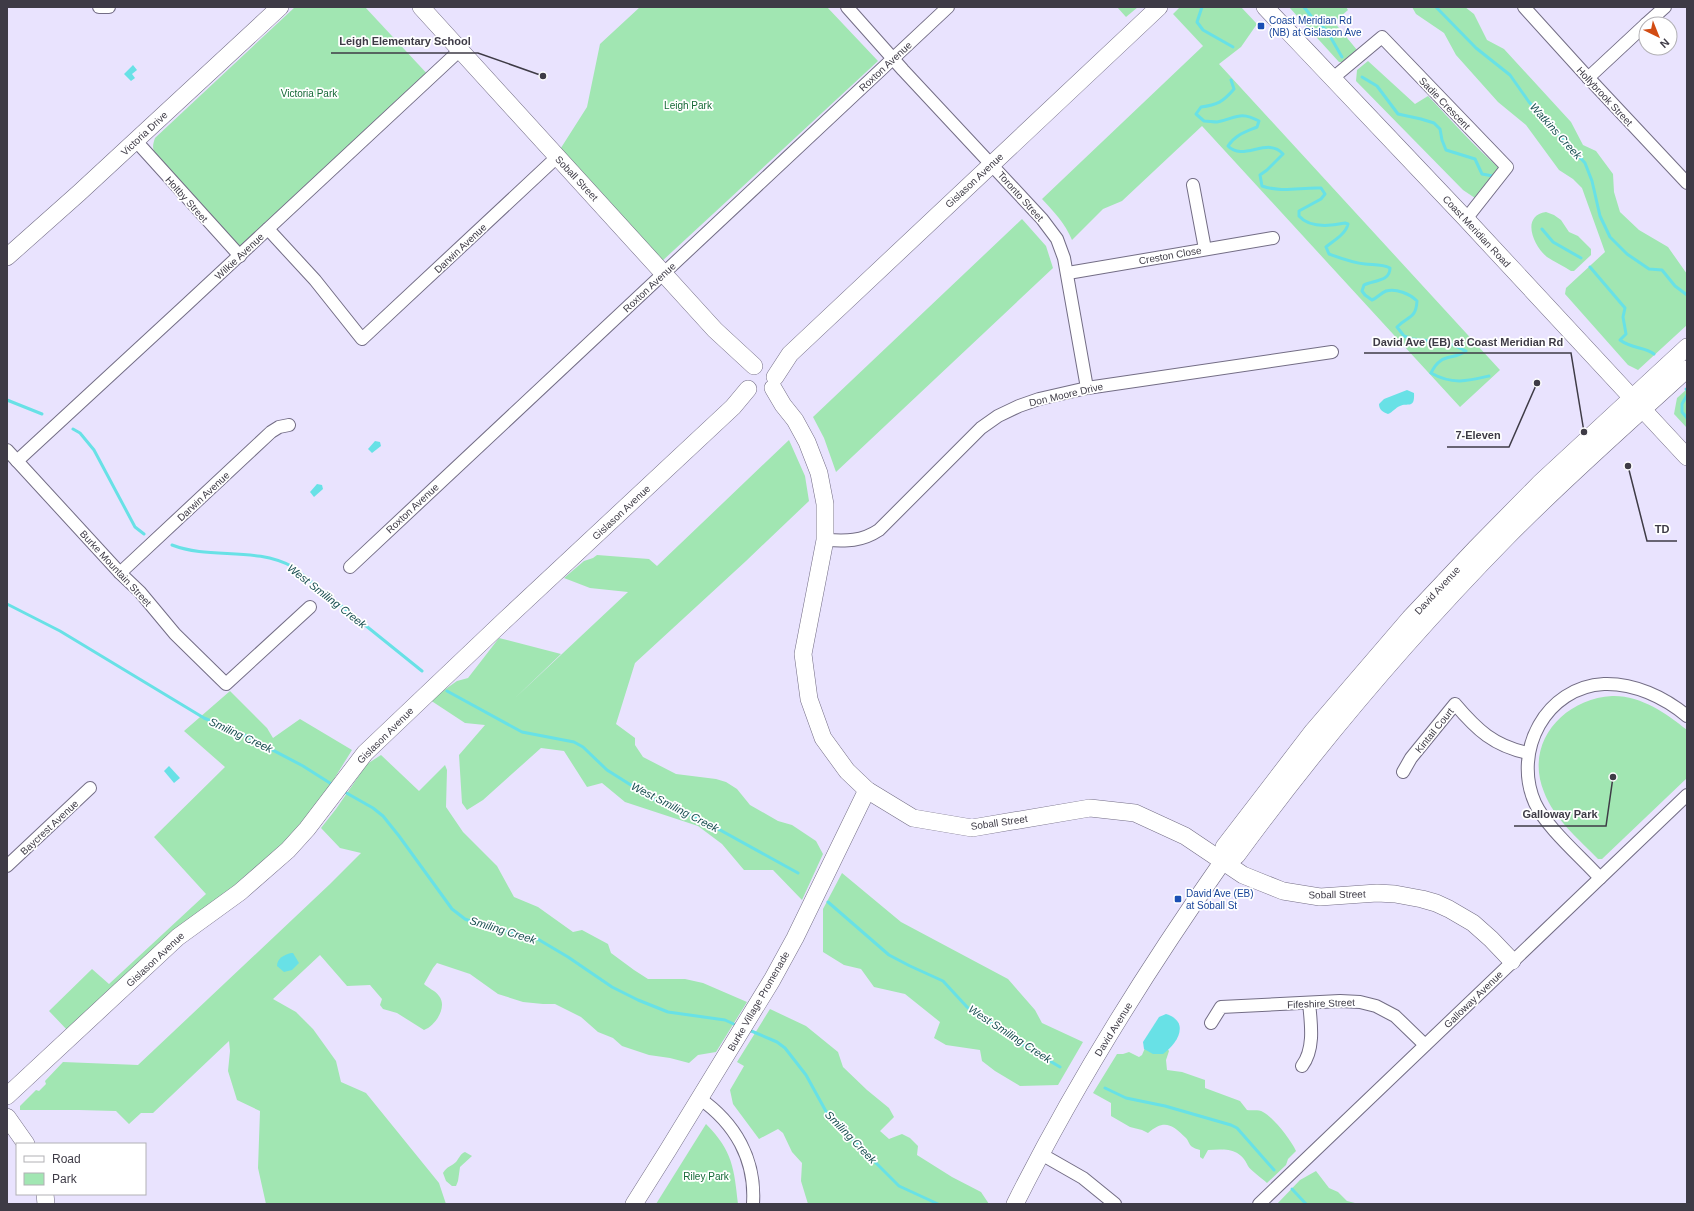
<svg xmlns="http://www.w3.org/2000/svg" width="1694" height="1211" font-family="Helvetica,sans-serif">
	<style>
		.green { fill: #a1e6b2 }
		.water { fill: #68e1e6 }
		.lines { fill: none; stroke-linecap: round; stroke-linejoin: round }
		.stream { stroke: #68e1e6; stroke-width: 3 }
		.street-casing { stroke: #736d85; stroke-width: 14 }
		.secondary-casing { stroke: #736d85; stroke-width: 18 }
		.street { stroke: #fff; stroke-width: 12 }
		.secondary { stroke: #fff; stroke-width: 17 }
		.transit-dot { fill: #1a4fb4; stroke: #fff; stroke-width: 1.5 }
		.labels { text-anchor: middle; stroke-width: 3.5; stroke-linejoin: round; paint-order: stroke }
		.transit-label { font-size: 10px; fill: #164399; stroke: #fff; text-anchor: start }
		.street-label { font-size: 10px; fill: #3e3b46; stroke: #fff }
		.park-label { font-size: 10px; fill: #156836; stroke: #fff }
		.water-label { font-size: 11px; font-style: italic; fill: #184e50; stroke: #fff }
		.leader { fill: none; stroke: #3e3b46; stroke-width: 1.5 }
		.callout-dot { fill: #3e3b46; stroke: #fff; stroke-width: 1.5 }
		.callout-label { font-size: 11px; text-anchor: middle; font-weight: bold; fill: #3e3b46; stroke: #fff; stroke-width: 3.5; stroke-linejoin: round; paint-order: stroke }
	</style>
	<rect width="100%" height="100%" fill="#e9e3fe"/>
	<!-- green -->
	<g class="green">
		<path d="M 295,7 L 365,7 L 431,78 L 243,253 L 155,153 C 152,148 153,144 155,138 Z"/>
		<polygon points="640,7 827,7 878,61 660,263 559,151 587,107 600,44"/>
		<polygon points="1117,7 1138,7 1126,17"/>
		<path d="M 1180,7 L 1241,7 L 1257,24 L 1241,47 L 1219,64 L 1500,370 L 1460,407 L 1202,126 L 1122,201 L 1103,209 L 1072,240 C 1065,223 1054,212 1042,199 L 1203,46 L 1173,14 Z"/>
		<polygon points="1289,7 1346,7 1348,10 1334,22 1357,50 1344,62 1339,62"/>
		<polygon points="1412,7 1465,7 1474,14 1487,40 1504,49 1571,122 1583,145 1596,151 1613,174 1614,192 1620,212 1639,230 1668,247 1687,274 1687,325 1638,370 1628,365 1565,294 1566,288 1605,252 1582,188 1573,179 1559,170 1526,125 1498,102 1456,55 1444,33 1416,14"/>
		<path d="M 1368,61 L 1415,104 L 1428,96 C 1452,121 1474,146 1499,168 L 1478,200 L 1463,190 L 1356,81 L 1357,70 Z"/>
		<path d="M 1546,212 L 1554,215 L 1561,220 L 1569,232 L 1578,236 L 1591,249 L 1591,255 L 1574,271 L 1571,271 C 1564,266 1554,262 1547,257 C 1534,247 1520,216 1546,212 Z"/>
		<polygon points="1022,219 1046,246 1053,268 836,472 824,438 813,417"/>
		<polygon points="1687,389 1687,428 1674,414 1677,398"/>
		<polygon points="789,440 805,476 809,501 746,561 635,663 616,724 635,738 635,745 643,757 676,774 716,779 726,782 737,789 750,805 778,821 792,825 816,841 823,854 802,900 773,870 744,870 722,844 698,826 625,802 602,783 587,787 564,751 541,748 483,800 467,810 462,803 459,755 485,725 465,723 430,700 457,681 468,678 499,638 561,654 514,699 628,592 590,588 564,578 584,561 593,558 597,555 649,559 657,566"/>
		<polygon points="230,691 267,728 273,738 300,719 352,750 308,821 70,1033 49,1011 92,969 109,984 206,894 154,837 225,767 184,731"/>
		<path d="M 1612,696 C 1640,695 1666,713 1687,730 L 1687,778 L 1602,859 L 1598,859 C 1579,839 1554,819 1544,792 C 1524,743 1563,699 1612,696 Z"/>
		<path d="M 381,755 L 419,791 L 445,765 L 447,770 L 446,807 L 463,832 L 497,866 L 514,897 L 538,907 L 573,932 L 582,930 L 608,944 L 611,953 L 634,970 L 648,979 L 685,979 L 703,983 L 747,1002 L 716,1052 L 698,1055 L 689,1063 L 670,1058 L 649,1055 L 622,1046 L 613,1038 L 598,1032 L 581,1017 L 555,1004 L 543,1004 L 523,1002 L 498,994 L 470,974 L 437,963 L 433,968 L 424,984 C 428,988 436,991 439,996 C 448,1007 435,1026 424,1030 L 397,1013 L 383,1009 L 380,1005 L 382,999 L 370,985 L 347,986 L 320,955 L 273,999 L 296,1012 L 313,1029 L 336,1061 L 341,1082 L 366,1093 L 439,1183 L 446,1204 L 266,1204 L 258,1168 L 260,1111 L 237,1100 L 228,1071 L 230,1051 L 229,1041 L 153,1113 L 141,1113 L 129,1124 L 116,1111 L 79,1110 L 20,1110 L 20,1106 L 36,1090 L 39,1091 L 46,1084 L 45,1081 L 63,1062 L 138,1065 L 330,884 L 361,853 L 340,848 L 321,828 L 336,809 L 367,764 Z"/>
		<polygon points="842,873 901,922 1008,979 1035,1010 1042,1023 1083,1042 1058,1085 1020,1086 995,1071 982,1061 980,1050 946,1045 934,1038 940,1022 905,994 874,987 861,969 844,965 823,952 823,909"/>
		<polygon points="770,1009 806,1026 838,1052 843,1067 867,1090 889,1108 894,1117 880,1131 889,1139 902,1134 910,1138 918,1146 917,1155 952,1177 981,1192 989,1204 808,1204 801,1181 802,1163 792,1152 783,1133 778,1129 759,1139 733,1104 730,1090 744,1066 737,1062"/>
		<path d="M 1145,1048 L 1167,1048 L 1169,1051 L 1166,1060 L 1167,1070 L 1182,1072 L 1205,1080 L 1205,1088 L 1240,1101 L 1247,1110 C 1252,1111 1258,1109 1263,1112 C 1273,1117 1291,1140 1296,1151 L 1288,1159 L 1286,1165 L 1267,1183 C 1263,1179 1250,1170 1248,1166 C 1240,1148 1226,1149 1208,1150 L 1203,1159 L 1200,1157 L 1200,1150 C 1197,1149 1193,1148 1191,1146 C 1189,1144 1188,1140 1186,1138 C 1172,1124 1164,1119 1148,1133 L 1142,1130 L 1130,1127 L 1111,1116 L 1111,1103 L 1093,1093 L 1117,1054 L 1123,1054 L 1129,1052 L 1139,1057 L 1142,1055 Z"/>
		<path d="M 706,1124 C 733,1151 734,1169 738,1204 L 656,1204 Z"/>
		<path d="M 465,1152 L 472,1156 L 460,1167 L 458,1181 L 456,1186 L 452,1186 L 446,1181 L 443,1173 C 447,1166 452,1166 456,1162 C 460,1157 460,1154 465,1152 Z"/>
		<polygon points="1316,1171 1329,1188 1338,1192 1347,1201 1359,1204 1277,1204 1300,1180"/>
	</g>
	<!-- water -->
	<g class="water">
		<polygon points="133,65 137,70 132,74 135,78 131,81 124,74"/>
		<path d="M 1407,390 L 1414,393 C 1415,410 1407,402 1400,406 C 1395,408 1393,412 1388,414 C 1383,412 1379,410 1379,404 L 1384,399 Z"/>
		<polygon points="375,441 380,442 381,446 372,453 368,449"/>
		<polygon points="317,484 322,485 323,489 314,497 310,492"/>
		<polygon points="169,766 180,778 174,783 164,771"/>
		<path d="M 291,953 L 293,953 L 299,963 L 292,970 L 284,972 L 277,966 C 277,958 284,955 291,953 Z"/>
		<path d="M 1166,1014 C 1191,1022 1177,1044 1163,1054 L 1153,1054 L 1144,1049 L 1143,1042 L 1159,1017 Z"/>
	</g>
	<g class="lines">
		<!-- stream -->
		<g class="stream">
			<polyline points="1202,7 1197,22 1203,30 1233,47"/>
			<polyline points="1304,7 1311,16 1327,31 1342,57"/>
			<polyline points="1436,7 1476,48 1510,75 1529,102 1585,163 1592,181 1600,216 1610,237 1627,254 1649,269 1662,270 1675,286 1687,295"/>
			<polyline points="1362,77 1377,86 1398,114 1421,119 1434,123 1440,129 1442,140 1446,150 1475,159 1482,174 1493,176"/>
			<path d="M 1231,80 L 1234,89 C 1223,102 1217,105 1201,107 L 1196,114 L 1204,121 C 1208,121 1213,122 1217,122 C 1235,119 1239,110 1259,121 L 1257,127 C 1245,132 1235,135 1228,146 C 1243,162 1268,136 1283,154 L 1267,170 L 1260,175 L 1262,186 C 1282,193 1301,187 1321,188 L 1325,194 L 1321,199 L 1299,211 L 1299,216 C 1310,229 1331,226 1345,223 L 1348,224 C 1346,234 1333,241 1326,247 L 1329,254 C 1340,258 1353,263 1365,264 C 1374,265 1382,264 1390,268 C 1390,282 1373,280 1364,285 L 1362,291 L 1365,295 L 1372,300 C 1377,298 1381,293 1386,291 C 1396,288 1410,294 1417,301 C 1416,319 1408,316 1397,327 L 1404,336 L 1412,339 L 1431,341 L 1440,339 L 1466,351 C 1452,361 1441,352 1431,373 C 1452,385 1468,381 1489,376"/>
			<polyline points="1542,229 1553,242 1581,258"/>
			<path d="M 1590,267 L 1625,308 L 1623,317 L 1626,334 L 1620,340 C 1632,349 1646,347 1654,354"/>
			<polyline points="1686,389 1687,390"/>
			<polyline points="1687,395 1682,404 1682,412 1687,418"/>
			<polyline points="7,400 42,414"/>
			<polyline points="73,429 80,433 94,450 135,527 144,534"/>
			<path d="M 172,545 C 211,560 255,546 293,567 L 422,671"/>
			<polyline points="7,604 60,631 204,718 246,736 303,766 333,785"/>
			<polyline points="447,691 522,732 574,742 583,747 607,770 653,799 702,820 798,873"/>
			<polyline points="343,791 373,808 383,816 399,836 452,909 465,919 478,924 536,938 568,957 612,987 638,1000 668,1012 725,1020 738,1026"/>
			<polyline points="828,902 889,955 910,966 943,981 967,1007 1023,1045 1060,1067"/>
			<polyline points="749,1030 777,1042 785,1048 806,1075 828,1115 899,1186 938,1204"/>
			<polyline points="1105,1088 1126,1098 1165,1106 1231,1125 1237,1128 1274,1170"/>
			<polyline points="1292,1189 1306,1204"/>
		</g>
		<defs>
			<g id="street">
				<polyline points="99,7 109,7"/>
				<polyline points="847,7 903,70 1042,219 1057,239 1064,258 1087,388"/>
				<polyline points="1524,7 1582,71 1687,183"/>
				<polyline points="1646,24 1665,7"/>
				<polyline points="1333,78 1382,37 1507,167 1466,219"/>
				<polyline points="1588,78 1646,24"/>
				<polyline points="136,141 240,256"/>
				<polyline points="1193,185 1205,249"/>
				<polyline points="268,229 315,280 362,339 557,157"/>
				<polyline points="1068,273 1273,238"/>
				<polyline points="7,450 120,573 140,592 175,634 226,684 310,607"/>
				<polyline points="17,461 185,306 460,50"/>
				<path d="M 825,540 C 846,541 861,542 879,530 L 981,428 L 998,416 L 1019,406 L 1039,399 L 1087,388 L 1332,352"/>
				<polyline points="350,567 948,7"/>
				<polyline points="120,573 271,432 279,427 289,425"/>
				<path d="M 1403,772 L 1411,758 L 1455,704 C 1477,730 1494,746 1528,753"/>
				<polyline points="7,866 90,788"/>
				<path d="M 1600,878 C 1581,857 1546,827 1535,803 C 1512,751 1546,687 1604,684 C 1634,683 1664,697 1687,716"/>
				<polyline points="1211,1023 1221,1007 1340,1001 1360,1002 1376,1006 1395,1016 1425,1045"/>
				<path d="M 1302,1066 C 1315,1049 1311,1023 1309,1003"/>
				<path d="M 699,1098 C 735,1123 756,1159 753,1204"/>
				<polyline points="1041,1154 1083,1178 1115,1204"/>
				<polyline points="1259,1204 1687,795"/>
			</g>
			<g id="secondary">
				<polyline points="421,7 715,330 754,366"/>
				<polyline points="1265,7 1466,219 1687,457"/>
				<polyline points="7,257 79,193 280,7"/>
				<polyline points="775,377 790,354 1159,7"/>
				<polyline points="773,388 783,405 795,420 807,442 819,473 825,504 825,540 803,654 809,699 823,738 847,771 867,790 913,818 972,828 1090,808 1135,813 1185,836 1243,875 1283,891 1320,897 1377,893 1395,894 1422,899 1436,903 1449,909 1473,923 1491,939 1512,961"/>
				<path d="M 1223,861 L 1231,860 L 1237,855 C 1319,743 1409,637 1506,538 C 1564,479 1626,425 1687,369"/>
				<polyline points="7,1096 178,937 240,892 288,850 307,829 365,753 506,619 733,407 748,389"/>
				<polyline points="7,1117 26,1144"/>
				<polyline points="45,1194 46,1204"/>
				<polyline points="634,1204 668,1150 772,980 795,938 867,790"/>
				<path d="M 1015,1204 C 1075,1084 1146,971 1223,861 L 1223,853 L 1224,847 L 1313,731 L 1410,618 L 1476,548 L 1541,482 L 1687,347"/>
			</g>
		</defs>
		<!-- street casing -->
		<use href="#street" class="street-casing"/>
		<!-- secondary casing -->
		<use href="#secondary" class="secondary-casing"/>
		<!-- street -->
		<use href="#street" class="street"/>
		<!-- secondary -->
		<use href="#secondary" class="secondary"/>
	</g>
	<!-- markers -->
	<g class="transit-dot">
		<rect x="1257" y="22" width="8" height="8" rx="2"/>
		<rect x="1174" y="895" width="8" height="8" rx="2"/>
	</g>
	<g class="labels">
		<!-- transit labels -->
		<g class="transit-label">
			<text x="1269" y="24">Coast Meridian Rd<tspan x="1269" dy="12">(NB) at Gislason Ave</tspan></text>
			<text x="1186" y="897">David Ave (EB)<tspan x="1186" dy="12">at Soball St</tspan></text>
		</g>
		<!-- street labels -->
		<g class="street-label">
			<text transform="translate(885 66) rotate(-43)" y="4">Roxton Avenue</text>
			<text transform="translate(1605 96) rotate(47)" y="4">Hollybrook Street</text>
			<text transform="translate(1445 103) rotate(46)" y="4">Sadie Crescent</text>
			<text transform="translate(144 133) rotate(-43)" y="4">Victoria Drive</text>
			<text transform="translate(577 178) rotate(47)" y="4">Soball Street</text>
			<text transform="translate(974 180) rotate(-43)" y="4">Gislason Avenue</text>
			<text transform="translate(1021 196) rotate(48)" y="4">Toronto Street</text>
			<text transform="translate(187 199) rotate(48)" y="4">Holtby Street</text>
			<text transform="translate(1477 231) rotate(47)" y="4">Coast Meridian Road</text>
			<text transform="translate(460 248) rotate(-43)" y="4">Darwin Avenue</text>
			<text transform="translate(1170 255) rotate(-10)" y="4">Creston Close</text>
			<text transform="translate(239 256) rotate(-43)" y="4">Wilkie Avenue</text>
			<text transform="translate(649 287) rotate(-43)" y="4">Roxton Avenue</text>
			<text transform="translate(1066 394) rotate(-13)" y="4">Don Moore Drive</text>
			<text transform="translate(203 496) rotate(-43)" y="4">Darwin Avenue</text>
			<text transform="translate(412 508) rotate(-43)" y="4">Roxton Avenue</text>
			<text transform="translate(621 512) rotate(-43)" y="4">Gislason Avenue</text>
			<text transform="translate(116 568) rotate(47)" y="4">Burke Mountain Street</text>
			<text transform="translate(1437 590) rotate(-47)" y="4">David Avenue</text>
			<text transform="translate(1434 730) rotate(-51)" y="4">Kintail Court</text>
			<text transform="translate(385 735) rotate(-45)" y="4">Gislason Avenue</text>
			<text transform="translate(999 822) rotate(-8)" y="4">Soball Street</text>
			<text transform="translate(49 827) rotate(-43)" y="4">Baycrest Avenue</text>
			<text transform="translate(1337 894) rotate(-1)" y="4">Soball Street</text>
			<text transform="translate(155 959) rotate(-43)" y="4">Gislason Avenue</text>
			<text transform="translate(1473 999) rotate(-44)" y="4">Galloway Avenue</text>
			<text transform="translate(758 1001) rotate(-60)" y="4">Burke Village Promenade</text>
			<text transform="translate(1321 1003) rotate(-2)" y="4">Fifeshire Street</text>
			<text transform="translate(1113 1029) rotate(-58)" y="4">David Avenue</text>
		</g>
		<!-- park labels -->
		<g class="park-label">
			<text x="309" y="97">Victoria Park</text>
			<text x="688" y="109">Leigh Park</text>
			<text x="706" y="1180">Riley Park</text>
		</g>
		<!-- water labels -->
		<g class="water-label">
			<text transform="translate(1556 131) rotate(48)" y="4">Watkins Creek</text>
			<text transform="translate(327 596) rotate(38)" y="4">West Smiling Creek</text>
			<text transform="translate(241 735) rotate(25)" y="4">Smiling Creek</text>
			<text transform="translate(675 807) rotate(27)" y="4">West Smiling Creek</text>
			<text transform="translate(503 930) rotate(17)" y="4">Smiling Creek</text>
			<text transform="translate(1010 1034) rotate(33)" y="4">West Smiling Creek</text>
			<text transform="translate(851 1137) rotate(46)" y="4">Smiling Creek</text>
		</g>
	</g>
	<!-- callouts -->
	<path class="leader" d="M543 76L478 53H331M1584 432L1571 353H1364M1537 383L1509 447H1447M1628 466L1647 541H1677M1613 777L1606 826H1514"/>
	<g class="callout-dot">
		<circle cx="543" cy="76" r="4"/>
		<circle cx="1584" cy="432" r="4"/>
		<circle cx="1537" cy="383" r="4"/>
		<circle cx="1628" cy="466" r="4"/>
		<circle cx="1613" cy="777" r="4"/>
	</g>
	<g class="callout-label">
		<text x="405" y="45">Leigh Elementary School</text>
		<text x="1468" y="346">David Ave (EB) at Coast Meridian Rd</text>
		<text x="1478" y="439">7-Eleven</text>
		<text x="1662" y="533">TD</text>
		<text x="1560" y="818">Galloway Park</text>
	</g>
	<!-- border -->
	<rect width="1694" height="1211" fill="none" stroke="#3e3b46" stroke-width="16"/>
	<!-- legend -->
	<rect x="16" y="1143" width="130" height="52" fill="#ffffff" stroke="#b2b1b5"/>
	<rect x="24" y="1156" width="20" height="6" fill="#ffffff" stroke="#b2b1b5"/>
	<text x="52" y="1163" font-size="12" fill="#3e3b46">Road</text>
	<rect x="24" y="1173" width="20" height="12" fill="#a1e6b2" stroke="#b2b1b5"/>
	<text x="52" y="1183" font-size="12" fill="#3e3b46">Park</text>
	<!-- north arrow -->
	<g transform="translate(1658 36) rotate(137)"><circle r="19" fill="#ffffff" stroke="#b2b1b5"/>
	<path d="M0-3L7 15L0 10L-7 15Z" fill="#d24c13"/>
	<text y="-6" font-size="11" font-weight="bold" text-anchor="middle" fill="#3e3b46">N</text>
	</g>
</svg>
